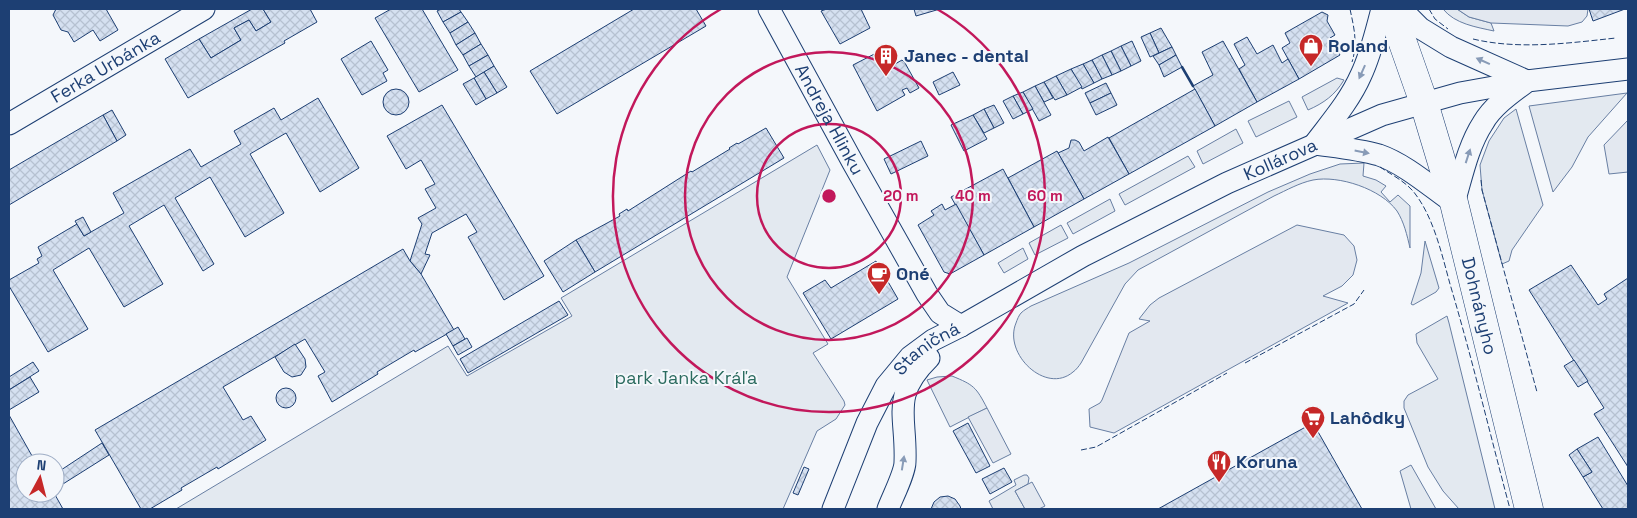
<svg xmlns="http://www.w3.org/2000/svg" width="1637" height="518" font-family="'Space Grotesk',sans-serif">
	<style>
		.green { fill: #e3e9f0; stroke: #687fa3 }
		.parking { fill: #e3e8f0; stroke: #687fa3 }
		.building { fill: url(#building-cross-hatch); stroke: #1d3f73 }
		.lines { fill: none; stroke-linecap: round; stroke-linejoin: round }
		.street-casing { stroke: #1d3f73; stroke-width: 23 }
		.secondary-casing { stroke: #1d3f73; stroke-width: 29 }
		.street { stroke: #f4f7fb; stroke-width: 21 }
		.secondary { stroke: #f4f7fb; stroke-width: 28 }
		.fence { stroke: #1d3f73; stroke-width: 1; stroke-dasharray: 6 2.5; stroke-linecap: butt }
		.wall { stroke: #1d3f73; stroke-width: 2.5 }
		.oneway { fill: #889bb7 }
		.ring { fill: none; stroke: #c2185b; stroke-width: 2.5 }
		.labels { text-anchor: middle; stroke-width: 4; stroke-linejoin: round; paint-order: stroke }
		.poi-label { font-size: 18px; font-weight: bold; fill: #1d3f73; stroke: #f4f7fb; text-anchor: start }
		.street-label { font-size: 18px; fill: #1d3f73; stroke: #f4f7fb }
		.park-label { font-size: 18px; fill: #2c6c60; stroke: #f4f7fb }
		.centre { fill: #c2185b; stroke: #f4f7fb; stroke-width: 2.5 }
		.ring-label { font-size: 15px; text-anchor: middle; font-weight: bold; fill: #c2185b; stroke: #f4f7fb; stroke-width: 4; stroke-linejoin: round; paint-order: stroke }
	</style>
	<defs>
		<pattern id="building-cross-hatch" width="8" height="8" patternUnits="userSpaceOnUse" patternTransform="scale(1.25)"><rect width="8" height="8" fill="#d5e0f0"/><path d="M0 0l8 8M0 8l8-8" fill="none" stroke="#b6c1d1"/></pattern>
	</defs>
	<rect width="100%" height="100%" fill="#f4f7fb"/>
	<!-- green -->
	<g class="green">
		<path d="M 1443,9 L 1457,9 L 1469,17 L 1491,23 L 1494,31 C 1476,27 1455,24 1443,9 Z"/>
		<path d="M 1337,78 L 1344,80 C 1335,95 1324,103 1308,110 L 1302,97 Z"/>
		<polygon points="1627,93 1588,137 1572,167 1553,192 1529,106"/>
		<polygon points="1289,101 1297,117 1256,137 1248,121"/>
		<polygon points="1516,109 1543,205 1512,250 1509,261 1502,264 1482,190 1480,165 1489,141 1504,118"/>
		<polygon points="1236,129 1243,143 1203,164 1197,151"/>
		<polygon points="817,145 830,170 787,277 828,344 813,353 844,401 845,405 836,419 817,431 783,509 176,509 448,346 467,376 572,316 561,298"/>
		<polygon points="1188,156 1195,167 1125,205 1119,194"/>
		<path d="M 1364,163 L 1363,176 L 1376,180 L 1386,186 L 1381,192 L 1390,202 L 1398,195 L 1410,206 L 1410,248 C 1407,235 1404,222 1397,211 C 1381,189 1339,175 1313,180 C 1299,183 1287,190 1274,196 L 1138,270 L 1125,284 L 1081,363 C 1079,366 1076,370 1073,372 C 1046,395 1003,354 1016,323 C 1017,320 1019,315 1021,313 C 1024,310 1028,308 1031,306 L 1129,263 L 1268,192 L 1310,174 L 1340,164 Z"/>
		<polygon points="1110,199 1115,211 1073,234 1067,223"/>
		<polygon points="1061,225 1068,238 1035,255 1029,243"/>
		<polygon points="1425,241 1439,288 1436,292 1413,305 1411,304 1421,273"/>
		<polygon points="1023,248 1028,259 1004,273 998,263"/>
		<polygon points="1447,316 1449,323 1495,509 1459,509 1443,491 1428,467 1404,408 1404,401 1408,395 1438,379 1417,343 1416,334"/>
		<path d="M 952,376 C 974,385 976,387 987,408 L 950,427 L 927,380 L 937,377 Z"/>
		<polygon points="1411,465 1436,509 1411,509 1400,471"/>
		<polygon points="1024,475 1027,475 1029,478 1028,484 1015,491 1025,509 993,509 989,501 1016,485 1014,480"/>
	</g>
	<!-- parking -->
	<g class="parking">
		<polygon points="1457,9 1588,9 1587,16 1582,22 1568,26 1491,23 1469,17"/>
		<polygon points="1628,120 1628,172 1609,174 1604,145"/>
		<polygon points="1297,225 1344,235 1354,246 1357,260 1353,275 1342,286 1323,296 1348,303 1114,433 1090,427 1089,409 1100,403 1102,400 1129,333 1150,321 1139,319 1150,305 1159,298"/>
		<polygon points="987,408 1011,454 993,463 968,417"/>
		<polygon points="1032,482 1045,506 1039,509 1025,509 1015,491"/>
	</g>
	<!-- building -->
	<g class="building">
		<polygon points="56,9 106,9 118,30 100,41 93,30 74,42 68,32 61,30 53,15"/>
		<polygon points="252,9 263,9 271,22 256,31 249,20 234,28 241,40 211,58 199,39"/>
		<polygon points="263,9 310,9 317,22 284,41 285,43 188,98 165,59 199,39 211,58 241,40 234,28 249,20 256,31 271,22"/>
		<polygon points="391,9 422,9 458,70 419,92 375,18"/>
		<polygon points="441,9 459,9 461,12 443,22 437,11"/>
		<polygon points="634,9 696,9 706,26 557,114 530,71"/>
		<polygon points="827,9 861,9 870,28 840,44 821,11"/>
		<polygon points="914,9 940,9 916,16"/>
		<polygon points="1589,9 1625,9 1593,21"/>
		<polygon points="461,12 468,22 450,33 443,22"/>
		<polygon points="1322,12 1328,15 1327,21 1335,35 1330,38 1340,55 1299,79 1282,48 1290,43 1285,33"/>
		<polygon points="468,22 475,33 456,45 450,33"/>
		<polygon points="1161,28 1172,47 1159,53 1150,33"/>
		<polygon points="475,33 481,44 463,55 456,45"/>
		<polygon points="1150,33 1159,53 1150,57 1141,37"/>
		<polygon points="1247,37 1257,54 1273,45 1282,63 1288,59 1299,79 1257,102 1239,69 1245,65 1234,44"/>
		<polygon points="371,41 388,70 383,73 387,81 362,95 341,59"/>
		<polygon points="1132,41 1141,61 1131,66 1121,46"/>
		<polygon points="1223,41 1257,102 1215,126 1193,86 1213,75 1202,52"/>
		<polygon points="481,44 488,55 469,66 463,55"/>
		<polygon points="1121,46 1131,66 1121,71 1111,51"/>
		<polygon points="1172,47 1176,55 1159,65 1153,56"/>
		<polygon points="886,48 895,64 902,60 905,63 919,88 910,93 907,88 902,90 905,95 877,111 853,65"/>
		<polygon points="1111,51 1121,71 1112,75 1102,55"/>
		<polygon points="488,55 494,66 476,77 469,66"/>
		<polygon points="1102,55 1112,75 1102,79 1092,60"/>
		<polygon points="1176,55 1182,67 1164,77 1159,65"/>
		<polygon points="1092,60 1102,79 1094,83 1083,64"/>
		<polygon points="1083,64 1094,83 1082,89 1071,69"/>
		<polygon points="494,66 507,87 497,93 484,72"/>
		<polygon points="1071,69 1082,87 1067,95 1056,76"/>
		<polygon points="484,72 497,93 486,99 474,78"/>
		<polygon points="953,72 960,85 939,95 933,82"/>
		<polygon points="1056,76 1067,95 1055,100 1044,82"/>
		<polygon points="474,78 486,99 476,105 463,84"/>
		<polygon points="1044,82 1053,98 1044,102 1035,86"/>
		<polygon points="1106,83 1111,93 1090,103 1085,93"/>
		<polygon points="1035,86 1051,115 1039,121 1023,92"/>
		<circle cx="396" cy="102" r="13"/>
		<polygon points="1195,89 1215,126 1129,174 1109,138"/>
		<polygon points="1023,92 1033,109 1023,114 1013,96"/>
		<polygon points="1111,93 1117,105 1096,115 1090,103"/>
		<polygon points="1013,96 1023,114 1013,119 1003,101"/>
		<polygon points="318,98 359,168 320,192 286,133 250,154 284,213 245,237 210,177 175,198 214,264 203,271 164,205 129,226 163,284 124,307 89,248 53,270 88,329 48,352 9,286 9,280 39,263 37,259 42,256 38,247 77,224 84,236 124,213 113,193 190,149 201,167 241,144 234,131 274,108 281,120"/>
		<polygon points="442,105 544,276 504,300 468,237 477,232 466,214 432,233 425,254 430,255 421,274 410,261 422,224 418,218 436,208 425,189 435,184 421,160 406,169 387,136"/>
		<polygon points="994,105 1004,123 994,128 984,109"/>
		<polygon points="984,109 994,128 984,133 973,115"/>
		<polygon points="112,110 126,135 117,141 103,115"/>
		<polygon points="103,115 117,141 9,205 9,170"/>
		<polygon points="973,115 987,139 964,151 951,125"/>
		<polygon points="766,128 784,158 595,272 576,240 620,216 619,214 627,209 628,211 691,171 692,172 730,149 729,148 737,143 738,144"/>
		<polygon points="1108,137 1129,174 1084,199 1058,153 1069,148 1071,140 1075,140 1079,142 1084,151"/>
		<polygon points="921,141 928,156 891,174 884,159"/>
		<polygon points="1057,151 1084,199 1034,227 1008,178"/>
		<polygon points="1003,169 1034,227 984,255 951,197"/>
		<polygon points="942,204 945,210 956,204 984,255 950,274 944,272 918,225 934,215 931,211"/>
		<polygon points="83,217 91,232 84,236 75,221"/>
		<polygon points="576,240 595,272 563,292 544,261"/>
		<polygon points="403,249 410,261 421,274 454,330 415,352 414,350 377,372 378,374 332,402 318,376 325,372 305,339 223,387 243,420 251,416 266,440 218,469 217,467 181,488 182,490 150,509 141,509 95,430"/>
		<polygon points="876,261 898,299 831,339 803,293 825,280 831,288"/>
		<polygon points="1571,265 1598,305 1607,299 1604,294 1628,278 1628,467 1594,414 1604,408 1529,290"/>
		<polygon points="559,301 568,315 468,373 460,359"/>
		<polygon points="458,327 465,339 453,346 446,334"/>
		<polygon points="467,338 472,347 458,355 453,346"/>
		<polygon points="295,344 305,359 306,367 301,375 292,377 284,372 275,357"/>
		<polygon points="1574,360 1588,381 1578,387 1564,366"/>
		<polygon points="33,362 39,371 9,390 9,377"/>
		<polygon points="30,377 39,392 9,410 9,390"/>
		<circle cx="286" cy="398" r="10"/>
		<polygon points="9,415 36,463 25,463 25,493 54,493 63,509 9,509"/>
		<polygon points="968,423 990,466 976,473 953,431"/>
		<polygon points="1313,423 1362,509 1158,509 1291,435"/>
		<polygon points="1598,437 1628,486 1628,509 1603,509 1583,477 1592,472 1577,449"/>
		<polygon points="102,443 109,455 55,489 55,474"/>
		<polygon points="1577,449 1592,472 1583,477 1569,455"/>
		<polygon points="804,467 809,469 798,495 793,493"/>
		<polygon points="1004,468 1012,482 990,494 982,479"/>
		<polygon points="948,496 955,499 960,506 961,509 931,509 934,502 940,497"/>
	</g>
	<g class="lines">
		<defs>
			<g id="street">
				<path id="s1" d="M 769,9 L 853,163 L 927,294 L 940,313 L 961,326"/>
				<polyline points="1401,9 1420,28 1451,47 1527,81"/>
				<path id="s2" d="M 9,124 L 204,9"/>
				<path d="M 1316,142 C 1332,121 1350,100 1361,75 C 1371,54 1376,31 1382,9"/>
				<path d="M 1315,144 C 1336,147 1358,149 1379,155 C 1405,164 1431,187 1454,203 C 1462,176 1468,146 1483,123 C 1492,107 1510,94 1525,83"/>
				<path id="s3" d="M 833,509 L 867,423 L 886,386 L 910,357 L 933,340 L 961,326 L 1083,256 L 1227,183 L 1382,115 L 1460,93 L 1527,81 L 1628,69"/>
				<path d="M 888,509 C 892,498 905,473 905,462 C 907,416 890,396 929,358"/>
			</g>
			<g id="secondary">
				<path id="s4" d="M 1391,9 L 1424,103 L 1454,203 L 1529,509"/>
			</g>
		</defs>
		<!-- street casing -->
		<use href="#street" class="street-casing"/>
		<!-- secondary casing -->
		<use href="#secondary" class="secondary-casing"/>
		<!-- street -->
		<use href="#street" class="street"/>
		<!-- secondary -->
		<use href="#secondary" class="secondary"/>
		<!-- fence -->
		<g class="fence">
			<path d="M 1350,9 C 1354,28 1358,43 1352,62"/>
			<polyline points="1429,9 1435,19 1448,29"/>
			<path d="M 1473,39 C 1519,50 1569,43 1616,38"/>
			<path d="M 1380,167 C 1392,175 1408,183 1416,195 C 1434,219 1442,255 1450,284 C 1472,358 1490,434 1510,509"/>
			<polyline points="1481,180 1482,190 1537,392"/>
			<polyline points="1245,363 1354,304 1364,290"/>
			<polyline points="1081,450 1096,447 1227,373"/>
		</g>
		<!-- wall -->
		<polyline class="wall" points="1182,67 1193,86"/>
	</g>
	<!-- one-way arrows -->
	<defs><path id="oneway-solid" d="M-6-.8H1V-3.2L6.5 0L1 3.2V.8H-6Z" transform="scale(1.25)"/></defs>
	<g class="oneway">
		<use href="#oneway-solid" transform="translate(1483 61) rotate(-156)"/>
		<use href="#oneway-solid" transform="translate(1362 72) rotate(114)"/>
		<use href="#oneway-solid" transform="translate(1362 152) rotate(11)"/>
		<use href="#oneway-solid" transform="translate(1468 156) rotate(-72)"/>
		<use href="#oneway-solid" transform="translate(903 463) rotate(-81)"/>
	</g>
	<!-- distance rings -->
	<g class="ring">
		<circle cx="829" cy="196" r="72"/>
		<circle cx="829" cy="196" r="144"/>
		<path d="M937 9A216 216 0 1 1 721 9"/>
	</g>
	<!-- icons -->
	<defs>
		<symbol id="shop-pin" viewBox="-11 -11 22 30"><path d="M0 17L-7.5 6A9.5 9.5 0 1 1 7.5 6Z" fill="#c62828" stroke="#f4f7fb"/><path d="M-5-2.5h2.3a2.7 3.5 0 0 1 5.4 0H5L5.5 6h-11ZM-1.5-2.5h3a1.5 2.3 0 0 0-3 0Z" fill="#fff"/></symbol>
		<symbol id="building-pin" viewBox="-11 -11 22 30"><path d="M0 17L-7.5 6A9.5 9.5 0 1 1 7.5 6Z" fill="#c62828" stroke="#f4f7fb"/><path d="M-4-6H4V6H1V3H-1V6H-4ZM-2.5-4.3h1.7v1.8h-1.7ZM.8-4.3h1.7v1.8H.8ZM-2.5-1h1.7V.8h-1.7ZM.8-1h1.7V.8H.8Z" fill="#fff"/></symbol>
		<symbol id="cafe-pin" viewBox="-11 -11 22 30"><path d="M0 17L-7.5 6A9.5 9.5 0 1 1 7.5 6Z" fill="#c62828" stroke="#f4f7fb"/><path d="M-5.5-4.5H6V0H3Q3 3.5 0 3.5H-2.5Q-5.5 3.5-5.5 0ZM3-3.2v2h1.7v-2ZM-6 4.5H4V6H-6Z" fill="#fff"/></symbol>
		<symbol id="supermarket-pin" viewBox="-11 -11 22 30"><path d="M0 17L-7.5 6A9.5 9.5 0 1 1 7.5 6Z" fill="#c62828" stroke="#f4f7fb"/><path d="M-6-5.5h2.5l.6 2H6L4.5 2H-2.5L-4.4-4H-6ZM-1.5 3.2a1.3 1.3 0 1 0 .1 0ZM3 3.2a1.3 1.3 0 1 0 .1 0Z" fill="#fff"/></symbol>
		<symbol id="restaurant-pin" viewBox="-11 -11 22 30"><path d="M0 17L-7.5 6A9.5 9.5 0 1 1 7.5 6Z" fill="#c62828" stroke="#f4f7fb"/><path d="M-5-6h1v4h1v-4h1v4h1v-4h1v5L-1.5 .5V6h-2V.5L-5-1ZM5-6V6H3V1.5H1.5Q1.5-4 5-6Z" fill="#fff"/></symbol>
	</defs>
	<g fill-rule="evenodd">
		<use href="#shop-pin" x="1297" y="32" width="28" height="38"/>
		<use href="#building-pin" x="872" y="42" width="28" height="38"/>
		<use href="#cafe-pin" x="865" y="260" width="28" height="38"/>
		<use href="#supermarket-pin" x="1299" y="404" width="28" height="38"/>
		<use href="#restaurant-pin" x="1205" y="448" width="28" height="38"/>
	</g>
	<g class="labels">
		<!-- poi labels -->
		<g class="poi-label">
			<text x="1328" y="52">Roland</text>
			<text x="904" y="62">Janec - dental</text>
			<text x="896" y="280">Oné</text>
			<text x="1330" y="424">Lahôdky</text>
			<text x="1236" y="468">Koruna</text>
		</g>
		<!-- street labels -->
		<g class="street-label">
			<text dy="6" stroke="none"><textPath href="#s2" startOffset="112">Ferka Urbánka</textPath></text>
			<text dy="6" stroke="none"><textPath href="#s1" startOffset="126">Andreja Hlinku</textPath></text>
			<text dy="6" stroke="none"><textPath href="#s3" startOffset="592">Kollárova</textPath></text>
			<text dy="6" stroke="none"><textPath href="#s4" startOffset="310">Dohnányho</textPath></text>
			<text dy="6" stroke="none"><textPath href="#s3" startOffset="190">Staničná</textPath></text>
		</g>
		<!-- park labels -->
		<g class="park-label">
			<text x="686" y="384">park Janka Kráľa</text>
		</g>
	</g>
	<circle cx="829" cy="196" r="8" class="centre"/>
	<g class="ring-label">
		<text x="901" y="201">20 m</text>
		<text x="973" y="201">40 m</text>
		<text x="1045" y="201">60 m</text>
	</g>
	<!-- border -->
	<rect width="1637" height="518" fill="none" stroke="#1d3f73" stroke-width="20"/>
	<!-- north arrow -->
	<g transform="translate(40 478) rotate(7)"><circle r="24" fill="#f4f7fb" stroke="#9eadc5"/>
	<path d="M0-4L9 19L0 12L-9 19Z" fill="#c62828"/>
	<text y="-8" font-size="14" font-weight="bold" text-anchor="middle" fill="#1d3f73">N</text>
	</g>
</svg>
